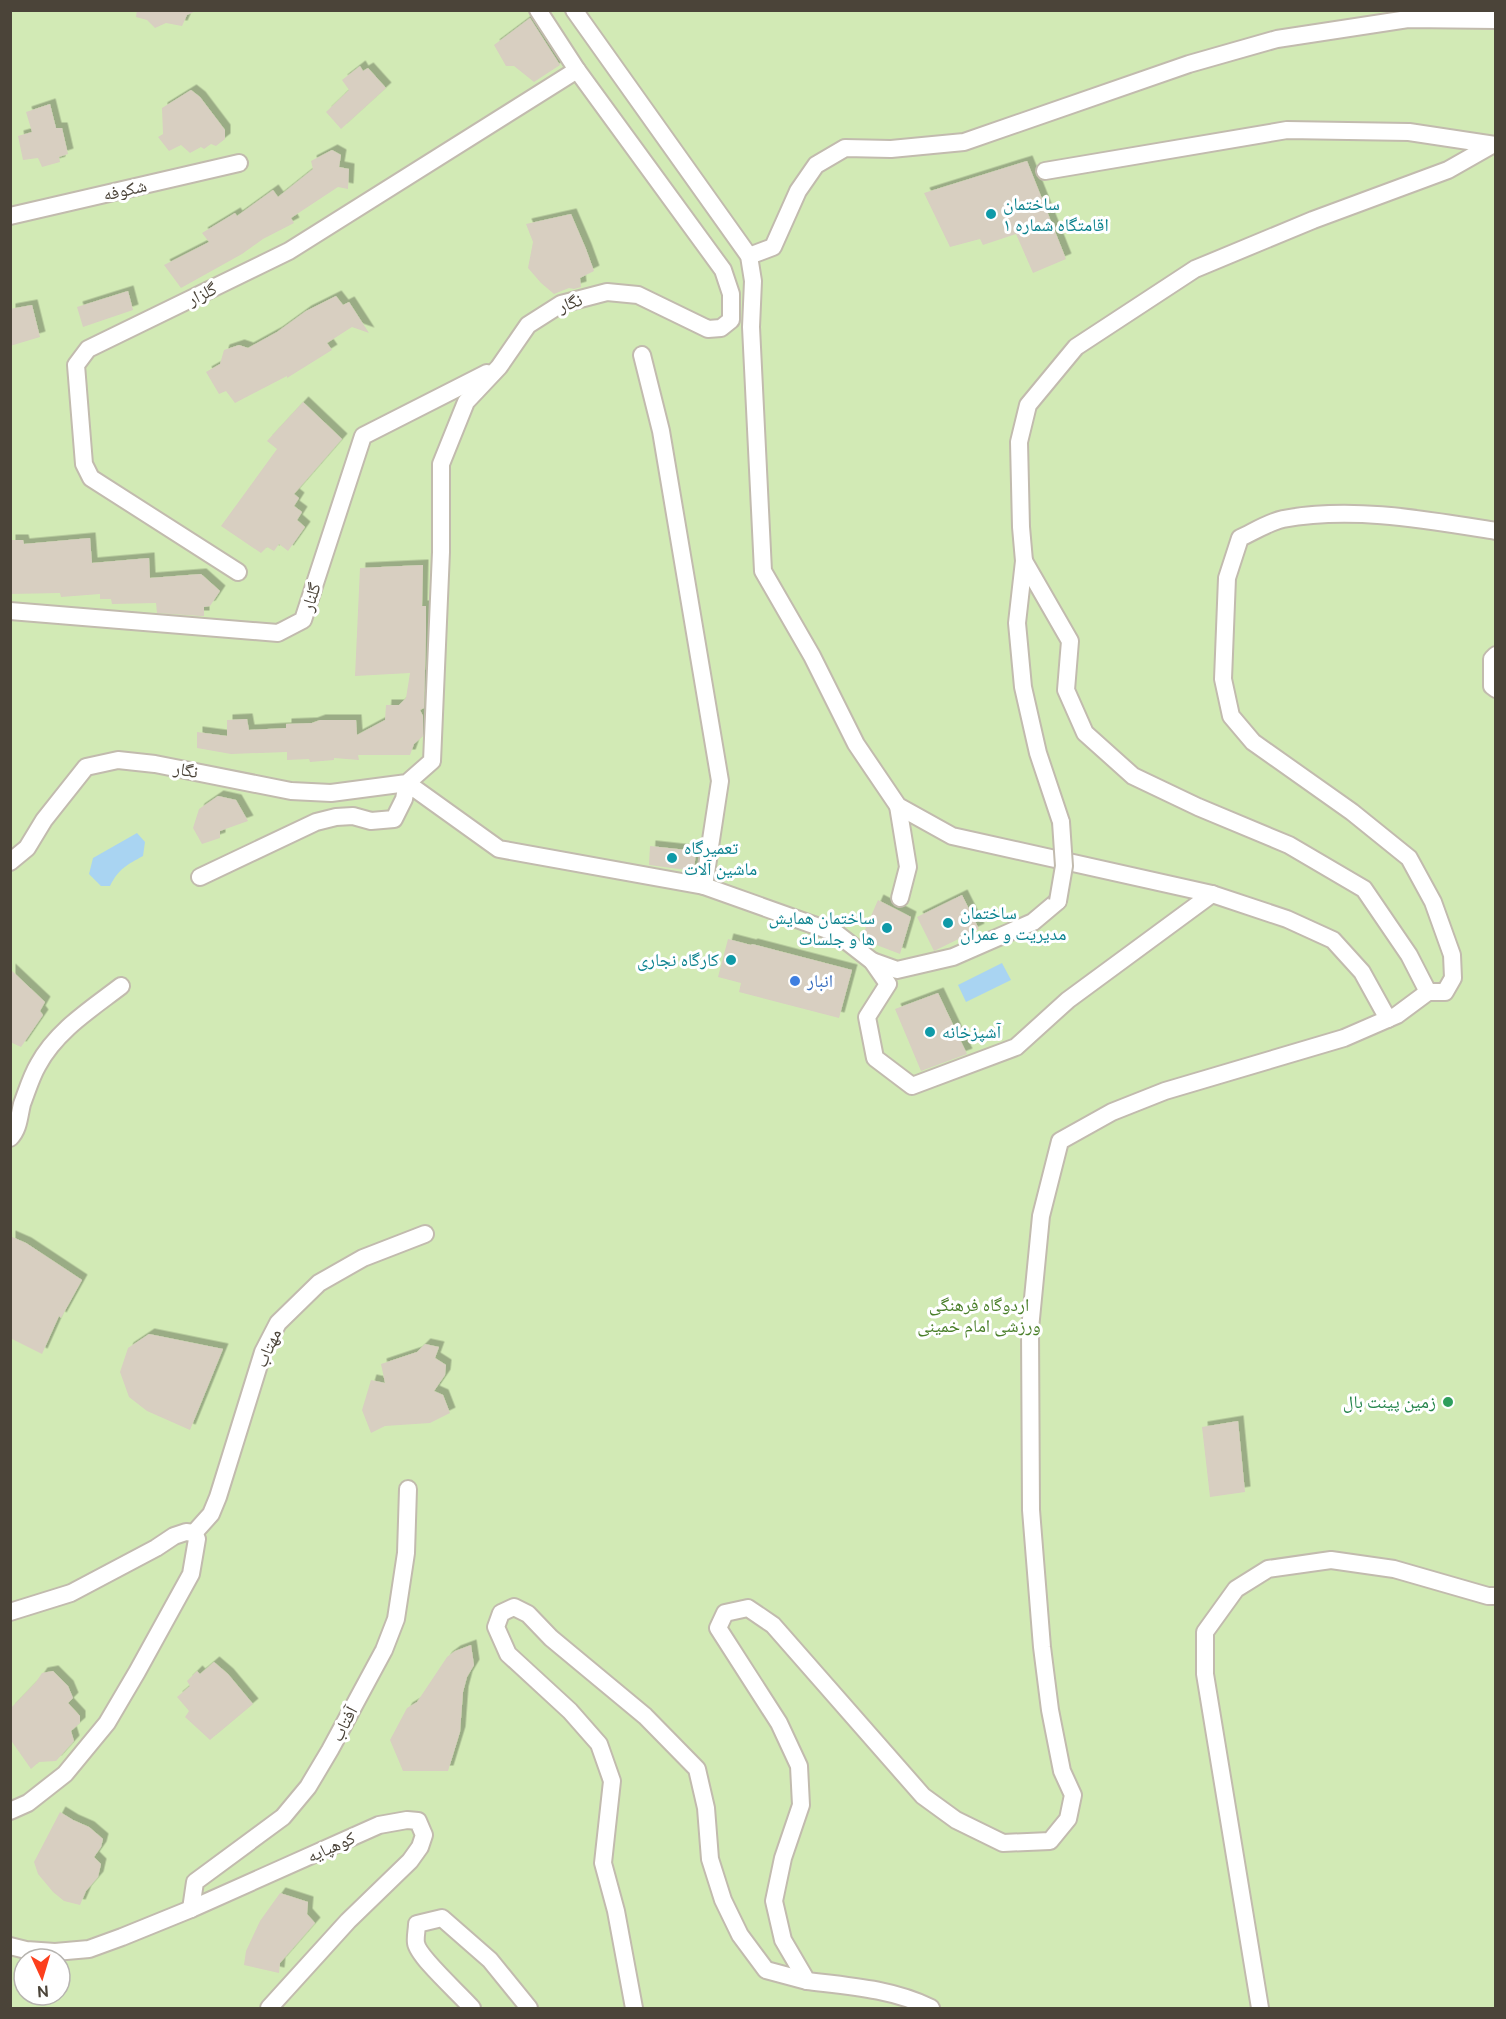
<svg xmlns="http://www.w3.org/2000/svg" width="1506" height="2019" font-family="Ubuntu,'Noto Naskh Arabic',sans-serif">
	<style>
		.green { fill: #d2eab5; fill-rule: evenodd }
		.water { fill: #a9d4f2 }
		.building { fill: #d8cfc1; filter: url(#shadow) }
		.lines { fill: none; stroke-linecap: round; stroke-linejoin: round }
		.street-casing { stroke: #c2bbae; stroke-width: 20 }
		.street { stroke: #fff; stroke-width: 16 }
		.street-bridge-casing { stroke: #c2bbae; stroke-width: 20; stroke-linecap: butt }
		.street-bridge { stroke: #fff; stroke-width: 16 }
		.culture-dot { fill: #0f9aa8; stroke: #fff; stroke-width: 2 }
		.shop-dot { fill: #3f7fe0; stroke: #fff; stroke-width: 2 }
		.leisure-dot { fill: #2e9e5b; stroke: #fff; stroke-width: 2 }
		.labels { text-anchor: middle; stroke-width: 6; stroke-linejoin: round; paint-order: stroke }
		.street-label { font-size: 18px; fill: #4b4439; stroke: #fff }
		.culture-label { font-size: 18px; fill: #0d838f; stroke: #fff; text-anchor: start }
		.shop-label { font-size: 18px; fill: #366cbe; stroke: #fff; text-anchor: start }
		.park-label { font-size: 18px; fill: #4a7f2a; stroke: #fff }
		.leisure-label { font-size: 18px; fill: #27864d; stroke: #fff; text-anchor: end }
	</style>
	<defs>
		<filter id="shadow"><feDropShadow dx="5.5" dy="-5.5" stdDeviation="0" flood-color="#0004"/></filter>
	</defs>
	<rect width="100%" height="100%" fill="#f6f3ec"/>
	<!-- green -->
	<path class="green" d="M 11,11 L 1495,11 L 1495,2008 L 11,2008 ZM 24,1959 L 60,1959 L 60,1995 L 24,1995 Z"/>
	<!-- water -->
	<g class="water">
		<path d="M 137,833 L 145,842 L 143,856 C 127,865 119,868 110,886 L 101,886 L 89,874 L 93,858 Z"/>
		<polygon points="1002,963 1011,980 966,1002 958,985"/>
	</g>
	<!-- building -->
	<g class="building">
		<polygon points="137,10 196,10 196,11 187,15 182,26 166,23 155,28 147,20 136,17"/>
		<polygon points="530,18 560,65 534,82 514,66 506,66 494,45"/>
		<polygon points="360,66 363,71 368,68 386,88 341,129 326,112 349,90 342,80"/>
		<polygon points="191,90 200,97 225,130 225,139 216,146 211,144 204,149 201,147 190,153 181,145 169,151 158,137 163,134 162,108"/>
		<polygon points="50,104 56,128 62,128 68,154 59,157 60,162 42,167 38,158 23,160 18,136 32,132 26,112"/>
		<polygon points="332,150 341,155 339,167 349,169 348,189 338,187 291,218 294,223 263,239 242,254 181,288 164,265 209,242 202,233 235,213 237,216 273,190 278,197 313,169 311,161"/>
		<polygon points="1027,161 1066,259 1033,273 1016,234 983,245 980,239 950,247 924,193"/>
		<polygon points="571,214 586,249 594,271 580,278 581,287 574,289 569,288 554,294 541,283 528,268 533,242 526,224"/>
		<polygon points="128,291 133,310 83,327 77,307"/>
		<polygon points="336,296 343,305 349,302 369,333 352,327 327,343 332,350 287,378 287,376 235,403 226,391 219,394 206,372 220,364 224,350 239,345 248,348 277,332 306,311"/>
		<polygon points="32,305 40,337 10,346 10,309"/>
		<polygon points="303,402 342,439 294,494 299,498 294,506 302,512 297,520 305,527 288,551 279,544 274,551 267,547 261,553 221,526 277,449 267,441"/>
		<polygon points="90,538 92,563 149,558 150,578 201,574 220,591 210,606 204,607 204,616 200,616 157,613 156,603 112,604 111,599 100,599 100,594 61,597 60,593 10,594 10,540 23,540 24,544"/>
		<polygon points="423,565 422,606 426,606 426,633 424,708 420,710 423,716 423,736 414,744 410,755 358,755 359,760 334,758 334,760 310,762 309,759 287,760 287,752 231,754 197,748 197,732 227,736 227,720 247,719 249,730 286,728 286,724 312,723 320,720 356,720 357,735 385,720 386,705 399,705 406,698 410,673 355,676 360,568"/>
		<polygon points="218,796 236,800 248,821 220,831 220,838 202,844 193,828 199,809"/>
		<polygon points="650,846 696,851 694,871 649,865"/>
		<polygon points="962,895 979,929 934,951 917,917"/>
		<polygon points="878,900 911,917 900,954 861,939"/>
		<polygon points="728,939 751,945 752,944 852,970 839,1018 739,992 741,983 718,977"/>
		<polygon points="10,969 45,1002 40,1011 43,1015 21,1047 10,1042"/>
		<polygon points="938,993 967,1054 921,1071 895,1009"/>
		<polygon points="10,1236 26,1243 82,1280 61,1318 59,1316 42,1354 10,1338"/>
		<polygon points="149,1334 223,1349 190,1430 147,1411 129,1397 120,1372 128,1348"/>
		<polygon points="425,1344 439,1347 435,1358 446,1365 445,1375 434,1391 443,1395 450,1413 430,1423 385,1426 371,1433 362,1410 371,1380 385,1383 381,1364 417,1352"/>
		<polygon points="1238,1421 1245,1492 1210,1497 1202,1427"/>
		<polygon points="471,1645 474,1665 467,1677 463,1692 460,1732 448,1771 403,1771 390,1740 407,1708 417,1702 447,1657 455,1651"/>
		<polygon points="214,1662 228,1674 253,1704 210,1740 185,1717 189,1711 177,1697 190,1686 187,1681 197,1671 200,1674"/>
		<polygon points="53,1671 68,1686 73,1698 68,1703 80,1716 80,1723 71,1731 74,1741 56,1761 39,1762 31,1769 10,1739 10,1709 36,1682 42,1673"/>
		<polygon points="60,1812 73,1820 89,1827 103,1839 101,1847 94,1857 101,1864 98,1877 86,1891 80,1905 64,1901 53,1892 38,1874 34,1862"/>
		<polygon points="280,1893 308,1902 307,1914 315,1923 280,1963 279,1973 244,1965 246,1951 260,1921"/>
	</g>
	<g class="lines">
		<defs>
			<g id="street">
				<polyline points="574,10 749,256 753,281 751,327 763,571 812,656 856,744 898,806 952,836 1212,894 1287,919 1333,940 1362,972 1388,1019"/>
				<polyline points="1045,171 1287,130 1409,132 1495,145"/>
				<polyline points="10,216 239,163"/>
				<polyline points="749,256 773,247 798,191 816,165 845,148 891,149 964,142 1189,64 1277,39 1408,19 1496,20"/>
				<polyline points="642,355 661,431 720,781 704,886"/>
				<polyline points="1024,561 1070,641 1066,690 1085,733 1133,776 1198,807 1289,845 1364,889 1409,955 1428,992"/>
				<polyline points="238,572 91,478 84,464 76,365 88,349 289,251 577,70"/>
				<polyline points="10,611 278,633 303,620 363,436 487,373"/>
				<polyline points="1496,655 1492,659 1492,686 1496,689"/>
				<polyline points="898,806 908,867 900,898"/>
				<polyline points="1061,822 1038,753 1023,687 1017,623 1024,561 1021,527 1019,442 1028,405 1076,347 1195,269 1313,220 1448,170 1492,145"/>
				<polyline points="10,862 27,848 44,820 86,767 118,760 155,764 291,791 331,793 407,783 432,761 441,552 441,464 466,402 499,367 528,325 561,304 607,292 638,295 708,329 721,328 731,320 731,294 723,270 577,70 538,10"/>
				<polyline points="200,877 316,822 336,817 353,816 371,821 394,819 404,799 407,783 499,849 704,886 836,933 872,961 888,984 867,1017 875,1058 912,1086 1016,1047 1068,1000 1212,894"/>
				<polyline points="872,961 897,970 953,957 1033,922 1058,901"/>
				<path d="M 10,1138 C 19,1129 19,1116 22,1104 C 27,1091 31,1077 38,1065 C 56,1031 91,1009 121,986"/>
				<polyline points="194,1533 211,1514 218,1497 263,1352 278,1323 319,1283 363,1258 425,1234"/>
				<polyline points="10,1612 71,1593 156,1548 174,1536 186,1532 194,1533 197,1539 191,1574 137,1672 107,1723 65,1774 28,1803 10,1811"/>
				<polyline points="191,1909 195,1882 283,1817 308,1787 330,1750 384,1650 396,1619 406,1553 408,1489"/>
				<polyline points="10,1946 26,1950 55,1952 89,1949 122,1937 191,1909 379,1825 407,1820 418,1821 424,1835 420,1847 410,1861 348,1921 269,2008"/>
				<path d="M 472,2008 C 460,1994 418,1957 416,1943 C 415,1937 417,1930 417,1924 L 442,1918 L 490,1960 L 529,2008"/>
				<polyline points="634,2008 616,1911 603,1863 612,1781 599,1744 570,1711 508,1654 496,1627 501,1613 514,1607 528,1614 551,1638 645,1716 697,1769 706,1808 710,1859 723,1900 740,1935 766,1970 807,1981"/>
				<path d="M 931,2008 C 893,1989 849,1986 807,1981 L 783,1940 L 774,1901 L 783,1858 L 801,1805 L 799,1766 L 779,1723 L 718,1628 L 725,1613 L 748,1608 L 773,1625 L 923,1796 L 956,1820 L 1003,1843 L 1050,1841 L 1068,1819 L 1073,1795 L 1062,1771 L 1050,1710 L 1042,1647 L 1031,1510 L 1030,1329 L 1041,1216 L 1060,1141 L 1112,1112 L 1165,1091 L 1344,1038 L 1397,1015 L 1428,992 L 1445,992 L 1453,978 L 1452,955 L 1433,902 L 1409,858 L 1352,812 L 1253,742 L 1231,716 L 1223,679 L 1227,578 L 1240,538 C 1253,532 1269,522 1283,519 C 1353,506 1427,520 1496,531"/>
				<polyline points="1260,2008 1205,1674 1205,1632 1236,1589 1268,1569 1331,1560 1394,1569 1488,1596 1496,1596"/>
			</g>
		</defs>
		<!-- street casing -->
		<use href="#street" class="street-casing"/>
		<!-- street -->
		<use href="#street" class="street"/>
		<defs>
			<polyline id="street-bridge" points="1058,901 1064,866 1061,822"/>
		</defs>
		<!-- street-bridge casing -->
		<use href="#street-bridge" class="street-bridge-casing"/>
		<!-- street-bridge -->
		<use href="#street-bridge" class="street-bridge"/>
	</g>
	<!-- markers -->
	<g class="culture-dot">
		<circle cx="991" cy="214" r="6"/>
		<circle cx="672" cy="858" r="6"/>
		<circle cx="948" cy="923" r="6"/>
		<circle cx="887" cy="928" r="6"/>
		<circle cx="731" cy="960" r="6"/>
		<circle cx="930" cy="1032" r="6"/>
	</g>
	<circle class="shop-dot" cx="795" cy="981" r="6"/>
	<circle class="leisure-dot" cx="1448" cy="1402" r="6"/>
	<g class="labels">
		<!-- street labels -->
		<g class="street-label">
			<text transform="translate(125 190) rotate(-13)" y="6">شکوفه</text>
			<text transform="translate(202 294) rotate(-26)" y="6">گلزار</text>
			<text transform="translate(570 303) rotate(-20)" y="6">نگار</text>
			<text transform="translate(311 597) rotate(-72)" y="6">گلنار</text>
			<text transform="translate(186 770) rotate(11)" y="6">نگار</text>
			<text transform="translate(268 1348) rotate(-66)" y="6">مهتاب</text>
			<text transform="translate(344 1724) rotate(-62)" y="6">آفتاب</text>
			<text transform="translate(331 1847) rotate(-24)" y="6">کوهپایه</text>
		</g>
		<!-- culture labels -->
		<g class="culture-label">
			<text x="1003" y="210">ساختمان<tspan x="1003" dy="21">اقامتگاه شماره ۱</tspan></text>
			<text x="684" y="854">تعمیرگاه<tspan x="684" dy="21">ماشین آلات</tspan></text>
			<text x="960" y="919">ساختمان<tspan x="960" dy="21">مدیریت و عمران</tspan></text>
			<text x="875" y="924" text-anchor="end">ساختمان همایش<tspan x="875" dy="21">ها و جلسات</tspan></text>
			<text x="719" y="966" text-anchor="end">کارگاه نجاری</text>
			<text x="942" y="1038">آشپزخانه</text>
		</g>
		<!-- shop labels -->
		<g class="shop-label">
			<text x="807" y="987">انبار</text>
		</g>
		<!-- park labels -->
		<g class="park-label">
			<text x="979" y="1311">اردوگاه فرهنگی<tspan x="979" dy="21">ورزشی امام خمینی</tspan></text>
		</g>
		<!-- leisure labels -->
		<g class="leisure-label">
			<text x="1436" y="1408">زمین پینت بال</text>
		</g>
	</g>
	<!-- border -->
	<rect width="1506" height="2019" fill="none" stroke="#4b4439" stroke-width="24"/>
	<!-- north arrow -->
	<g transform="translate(42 1977) rotate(176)"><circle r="28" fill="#ffffff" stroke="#b7b4b0" stroke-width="1.5"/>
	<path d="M0-4.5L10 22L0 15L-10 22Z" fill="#fc3f1d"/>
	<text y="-9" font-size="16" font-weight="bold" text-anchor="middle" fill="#4b4439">N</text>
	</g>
</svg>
